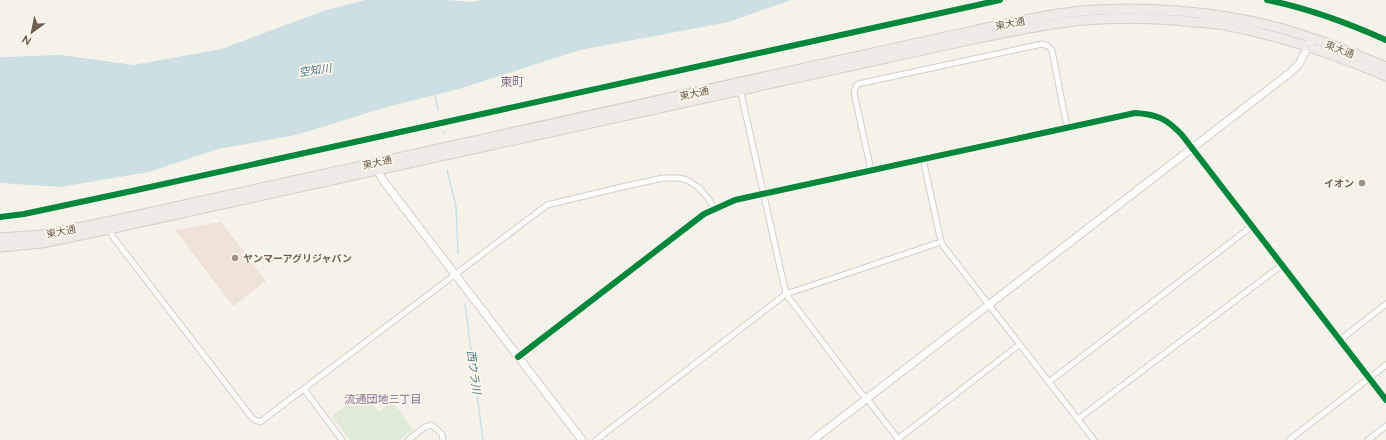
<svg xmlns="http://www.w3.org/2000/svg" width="1386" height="440" font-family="Raleway,'Noto Sans JP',sans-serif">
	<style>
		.commercial { fill: #efe3d9 }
		.green { fill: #e0ebd7 }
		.water { fill: #cedfe3 }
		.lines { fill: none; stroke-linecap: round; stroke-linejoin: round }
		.stream { stroke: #cedfe3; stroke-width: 1.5 }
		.street-casing { stroke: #d3cec8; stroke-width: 7 }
		.secondary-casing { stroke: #d3cec7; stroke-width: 9 }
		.highway-casing { stroke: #d3cec7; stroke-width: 11 }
		.street { stroke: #fefdfc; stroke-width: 5 }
		.secondary { stroke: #fefdfc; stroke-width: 7 }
		.highway { stroke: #efeae5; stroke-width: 9 }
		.cycleway-casing { stroke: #fdf8ec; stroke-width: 8 }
		.cycleway { stroke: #00873e; stroke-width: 6 }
		.poi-dot { fill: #9e9285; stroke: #fdf8ec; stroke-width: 1.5 }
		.labels { text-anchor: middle; stroke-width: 3.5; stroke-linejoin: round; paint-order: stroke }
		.street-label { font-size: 10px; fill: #6f5e4e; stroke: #fdf8ec }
		.poi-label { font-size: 10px; font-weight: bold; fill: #6f5e4e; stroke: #fdf8ec; text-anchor: end }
		.water-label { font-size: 11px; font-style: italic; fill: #4e7687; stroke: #fdf8ec }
		.neighbourhood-label { font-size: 11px; fill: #84668c; stroke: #fdf8ec }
		.quarter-label { font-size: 12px; fill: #84668c; stroke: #fdf8ec }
	</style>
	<rect width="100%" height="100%" fill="#f5f2ea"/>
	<!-- commercial -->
	<polygon class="commercial" points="221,222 266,281 233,306 175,230"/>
	<!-- green -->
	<polygon class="green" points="363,392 379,412 392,400 413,430 400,440 350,440 332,416"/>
	<!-- water -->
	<polygon class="water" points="365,0 446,0 471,2 482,0 791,0 729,22 580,50 459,89 387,107 296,135 218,149 149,172 60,187 0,183 0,57 61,55 134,65 221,49 326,10"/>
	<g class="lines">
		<!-- stream -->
		<g class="stream">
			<polyline points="435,94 438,110"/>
			<polyline points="443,132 444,134"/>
			<polyline points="447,170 456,207 458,254"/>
			<polyline points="465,304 483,440"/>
		</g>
		<defs>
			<g id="street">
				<polyline points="740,89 786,294 861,393 867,399 899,440"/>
				<polyline points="923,159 941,242 944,247 1094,440"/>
				<path d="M 871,170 L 854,93 L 856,86 L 858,84 L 1042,44 C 1047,45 1049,46 1052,51 L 1067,127"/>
				<polyline points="109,227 113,237 253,419 260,422 547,205 626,186 663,178 678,178 687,180 698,187 708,198 714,208"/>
				<polyline points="1340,340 1386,304"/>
				<path d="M 518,357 L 704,214 L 735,200 L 1135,113 C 1157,114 1167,119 1182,135 L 1386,400"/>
				<polyline points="1049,382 1252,226"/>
				<polyline points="304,389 342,440"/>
				<polyline points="1078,419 1282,265"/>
				<polyline points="898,439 1020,344"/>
				<polyline points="408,440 425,427 432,425 442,434 443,440"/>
				<polyline points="596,440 786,294 941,242"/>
				<polyline points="1289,440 1386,365"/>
				<polyline points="1368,440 1386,426"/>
			</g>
			<g id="secondary">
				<polyline points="376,167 382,179 582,440"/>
				<polyline points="813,440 1291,72 1299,64 1310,43"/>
			</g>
			<g id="highway">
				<path d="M 0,238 L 42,235 L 107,222 L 977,30 C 1012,23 1046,14 1082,11 C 1143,6 1212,11 1272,26 C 1311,36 1349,51 1386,67"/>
				<path d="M 0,247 L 42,243 L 109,229 L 978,38 C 1014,31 1049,23 1085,20 C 1122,17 1158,18 1194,22 C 1204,23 1215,23 1224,25 C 1280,35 1334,54 1386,76"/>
			</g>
		</defs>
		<!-- street casing -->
		<use href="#street" class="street-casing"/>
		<!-- secondary casing -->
		<use href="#secondary" class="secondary-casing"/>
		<!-- highway casing -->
		<use href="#highway" class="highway-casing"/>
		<!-- street -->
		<use href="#street" class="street"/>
		<!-- secondary -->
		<use href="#secondary" class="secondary"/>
		<!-- highway -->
		<use href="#highway" class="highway"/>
		<defs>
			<g id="cycleway">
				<path d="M 1267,0 C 1308,8 1348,23 1386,40"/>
				<polyline points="0,217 24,214 132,191 1000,0"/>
				<path d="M 518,357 L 704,214 L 735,200 L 1135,113 C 1157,114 1167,119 1182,135 L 1386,400"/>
			</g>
		</defs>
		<!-- cycleway casing -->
		<use href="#cycleway" class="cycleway-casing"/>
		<!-- cycleway -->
		<use href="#cycleway" class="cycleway"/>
	</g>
	<!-- markers -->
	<g class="poi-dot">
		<circle cx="1362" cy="183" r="4"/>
		<circle cx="235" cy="258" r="4"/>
	</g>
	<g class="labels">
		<!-- street labels -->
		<g class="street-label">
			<text transform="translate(1010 23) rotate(-11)" y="4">東大通</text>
			<text transform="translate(1340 49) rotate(21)" y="4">東大通</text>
			<text transform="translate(694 93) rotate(-12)" y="4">東大通</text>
			<text transform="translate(377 162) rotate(-12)" y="4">東大通</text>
			<text transform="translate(61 231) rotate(-11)" y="4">東大通</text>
		</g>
		<!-- poi labels -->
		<g class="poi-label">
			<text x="1354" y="187">イオン</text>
			<text x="243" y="262" text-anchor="start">ヤンマーアグリジャパン</text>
		</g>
		<!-- water labels -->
		<g class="water-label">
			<text transform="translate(315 70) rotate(-8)" y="4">空知川</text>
			<text transform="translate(474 372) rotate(82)" y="4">西ウラ川</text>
		</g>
		<!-- neighbourhood labels -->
		<g class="neighbourhood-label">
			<text x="383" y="403">流通団地三丁目</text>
		</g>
		<!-- quarter labels -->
		<g class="quarter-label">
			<text x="512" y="86">東町</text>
		</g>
	</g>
	<!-- north arrow -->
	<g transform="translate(32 32) rotate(213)" stroke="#fdf8ec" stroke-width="3" paint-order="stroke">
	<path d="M0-3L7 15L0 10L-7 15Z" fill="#6f5e4e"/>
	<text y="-6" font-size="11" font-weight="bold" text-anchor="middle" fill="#6f5e4e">N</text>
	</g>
</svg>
